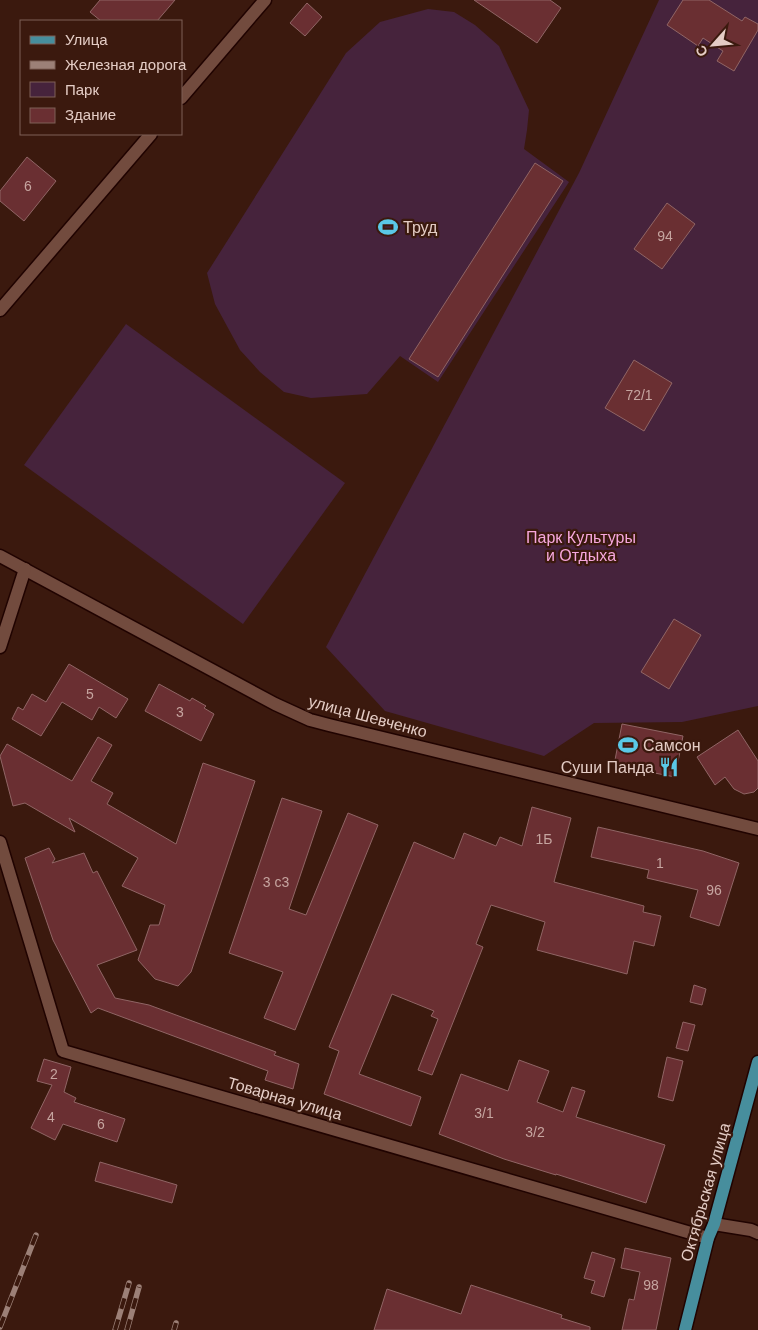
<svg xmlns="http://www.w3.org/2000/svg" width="758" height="1330" font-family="Helvetica,sans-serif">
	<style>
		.green { fill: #46233c }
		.building { fill: #6a2f32; stroke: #906565 }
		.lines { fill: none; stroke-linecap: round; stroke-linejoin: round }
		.minor-casing { stroke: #200300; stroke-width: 15 }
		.major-casing { stroke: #200300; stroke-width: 15 }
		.minor { stroke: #724b3e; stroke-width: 12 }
		.major { stroke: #478e9d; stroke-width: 12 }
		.rail-casing { stroke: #9c8077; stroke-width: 5.5 }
		.rail { stroke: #3b190e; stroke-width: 4; stroke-dasharray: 11; stroke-linecap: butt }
		.labels { text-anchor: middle; stroke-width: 4.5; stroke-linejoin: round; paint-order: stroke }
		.number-label { font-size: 14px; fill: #c6a5a0 }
		.poi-label { font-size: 16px; fill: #e4ccc5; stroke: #3b190e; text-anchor: start }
		.park-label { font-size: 16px; fill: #f6a7dd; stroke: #3b190e }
		.street-label { font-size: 16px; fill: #e4ccc5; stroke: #3b190e }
	</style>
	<rect width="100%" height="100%" fill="#3b190e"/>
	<!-- green -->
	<g class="green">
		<polygon points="659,0 758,0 758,706 682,722 594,723 544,756 385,711 326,647 579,173"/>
		<polygon points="428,9 454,12 475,25 499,46 529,110 527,130 524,149 569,182 438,382 400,356 367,394 311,398 284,392 260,372 240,350 215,304 207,273 346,53 380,22"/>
		<polygon points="126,324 345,483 243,624 24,465"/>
	</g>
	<!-- building -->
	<g class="building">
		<polygon points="100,0 175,0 157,21 101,21 90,12"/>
		<polygon points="474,0 550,0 561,8 537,43"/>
		<polygon points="683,0 709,0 742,21 745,17 758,24 758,30 734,71 717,61 723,51 703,38 698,46 667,25"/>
		<polygon points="307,3 322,17 305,36 290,23"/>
		<polygon points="27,157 56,181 24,221 0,201 0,191"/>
		<polygon points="535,163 563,181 438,377 409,359"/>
		<polygon points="667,203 695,224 662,269 634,249"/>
		<polygon points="634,360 672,383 644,431 605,408"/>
		<polygon points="674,619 701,635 669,689 641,672"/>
		<polygon points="69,664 128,699 116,718 99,707 92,720 62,702 41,736 12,719 18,707 23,710 32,694 46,702"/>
		<polygon points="159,684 190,701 192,698 206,706 204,708 214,714 201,741 145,711"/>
		<polygon points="622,724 683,736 675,777 614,765"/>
		<polygon points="738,730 758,761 758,788 754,792 744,794 734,789 725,777 715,785 697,757"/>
		<polygon points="98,737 112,745 91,781 113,793 107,804 176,844 203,763 255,781 191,972 178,986 155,979 138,960 150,925 159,925 165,905 122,886 138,858 69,818 75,832 25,803 13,806 0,756 7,744 72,781"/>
		<polygon points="282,798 322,811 289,909 306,915 348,813 378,825 295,1030 264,1018 283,972 229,953"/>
		<polygon points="532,807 571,818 554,882 644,906 643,912 661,916 654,946 634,941 627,974 537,950 545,922 491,905 476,944 483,947 432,1075 418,1070 438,1019 431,1016 434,1011 392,994 359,1074 421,1097 411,1126 324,1094 339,1051 329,1047 414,842 454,859 464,833 496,846 500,837 522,846"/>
		<polygon points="598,827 703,851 739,863 719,926 690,917 698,890 647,878 649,870 591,857"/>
		<polygon points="49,848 55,859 52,863 84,853 93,873 97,871 137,950 97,965 115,998 149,1005 276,1052 274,1055 299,1064 293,1089 265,1080 268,1071 98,1008 91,1013 53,940 25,858"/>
		<polygon points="694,985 706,989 702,1005 690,1002"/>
		<polygon points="683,1022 695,1025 688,1051 676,1048"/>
		<polygon points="667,1057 683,1061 673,1101 658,1097"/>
		<polygon points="44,1059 71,1067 64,1092 76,1098 74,1102 125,1119 117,1142 63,1124 55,1140 31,1128 52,1085 37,1081"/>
		<polygon points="519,1060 549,1071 537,1102 563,1112 572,1087 585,1091 576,1117 665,1145 646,1203 556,1174 556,1175 504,1159 439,1134 461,1074 508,1091"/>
		<polygon points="100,1162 177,1185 172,1203 95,1181"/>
		<polygon points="625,1248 671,1258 656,1330 622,1330 629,1299 634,1300 640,1272 621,1268"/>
		<polygon points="592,1252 615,1259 604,1297 591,1293 595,1281 584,1278"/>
		<polygon points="471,1285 562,1315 561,1318 590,1327 590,1330 374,1330 387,1289 461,1314"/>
	</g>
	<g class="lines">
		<defs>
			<g id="minor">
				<polyline points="181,98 265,0"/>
				<polyline points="0,310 151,134"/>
				<polyline points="0,556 275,704 310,720 329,725 758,829"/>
				<polyline points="0,647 25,569"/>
				<polyline points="0,842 63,1051 708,1238"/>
				<polyline points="714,1224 751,1230 758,1233"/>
			</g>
			<polyline id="major" points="685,1330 708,1238 714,1224 758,1062"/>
		</defs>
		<!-- minor casing -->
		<use href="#minor" class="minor-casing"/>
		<!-- major casing -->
		<use href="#major" class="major-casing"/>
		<!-- minor -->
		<use href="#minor" class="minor"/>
		<!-- major -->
		<use href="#major" class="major"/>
		<defs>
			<g id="rail">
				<polyline points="0,1327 36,1235"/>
				<polyline points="115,1330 129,1283"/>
				<polyline points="127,1330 139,1287"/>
				<polyline points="174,1330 176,1323"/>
			</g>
		</defs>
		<!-- rail casing -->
		<use href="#rail" class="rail-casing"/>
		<!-- rail -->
		<use href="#rail" class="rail"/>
	</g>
	<!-- icons -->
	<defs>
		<symbol id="stadium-bare" viewBox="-9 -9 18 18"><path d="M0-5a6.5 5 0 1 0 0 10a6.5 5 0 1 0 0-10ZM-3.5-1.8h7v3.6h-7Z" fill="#5ac8e6" stroke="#3b190e" stroke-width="2.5" paint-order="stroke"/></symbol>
		<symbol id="restaurant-bare" viewBox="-9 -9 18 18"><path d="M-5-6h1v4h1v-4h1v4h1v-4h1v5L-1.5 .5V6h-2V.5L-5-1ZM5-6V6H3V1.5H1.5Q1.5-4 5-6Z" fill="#5ac8e6" stroke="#3b190e" stroke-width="2.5" paint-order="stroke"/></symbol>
	</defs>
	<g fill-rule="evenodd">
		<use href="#stadium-bare" x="374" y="213" width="28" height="28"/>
		<use href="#stadium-bare" x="614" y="731" width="28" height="28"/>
		<use href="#restaurant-bare" x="655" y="753" width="28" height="28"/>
	</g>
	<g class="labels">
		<!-- number labels -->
		<g class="number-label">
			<text x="28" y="191">6</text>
			<text x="665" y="241">94</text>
			<text x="639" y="400">72/1</text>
			<text x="90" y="699">5</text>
			<text x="180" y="717">3</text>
			<text x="544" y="844">1Б</text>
			<text x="660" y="868">1</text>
			<text x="276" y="887">3 с3</text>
			<text x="714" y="895">96</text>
			<text x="54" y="1079">2</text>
			<text x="484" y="1118">3/1</text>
			<text x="51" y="1122">4</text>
			<text x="101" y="1129">6</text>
			<text x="535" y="1137">3/2</text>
			<text x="651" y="1290">98</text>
		</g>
		<!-- poi labels -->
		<g class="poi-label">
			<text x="403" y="233">Труд</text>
			<text x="643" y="751">Самсон</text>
			<text x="654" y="773" text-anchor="end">Суши Панда</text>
		</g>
		<!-- park labels -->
		<g class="park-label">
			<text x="581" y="543">Парк Культуры<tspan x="581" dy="18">и Отдыха</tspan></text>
		</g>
		<!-- street labels -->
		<g class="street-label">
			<text transform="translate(368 716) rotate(15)" y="6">улица Шевченко</text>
			<text transform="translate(285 1098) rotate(16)" y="6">Товарная улица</text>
			<text transform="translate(705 1192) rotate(-74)" y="6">Октябрьская улица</text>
		</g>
	</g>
	<!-- legend -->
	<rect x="20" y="20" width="162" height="115" fill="#3b190e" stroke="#7f6157"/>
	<rect x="30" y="36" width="25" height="8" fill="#478e9d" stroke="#7f6157"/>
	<text x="65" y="45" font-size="15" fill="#e4ccc5">Улица</text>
	<rect x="30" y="61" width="25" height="8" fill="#9c8077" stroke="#7f6157"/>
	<text x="65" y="70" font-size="15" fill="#e4ccc5">Железная дорога</text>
	<rect x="30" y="82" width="25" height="15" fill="#46233c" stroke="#7f6157"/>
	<text x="65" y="95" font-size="15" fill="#e4ccc5">Парк</text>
	<rect x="30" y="108" width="25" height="15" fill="#6a2f32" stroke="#7f6157"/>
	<text x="65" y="120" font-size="15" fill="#e4ccc5">Здание</text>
	<!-- north arrow -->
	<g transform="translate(713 45) rotate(243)" stroke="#3b190e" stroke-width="4" paint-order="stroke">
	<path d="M0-4L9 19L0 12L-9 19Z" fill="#e4ccc5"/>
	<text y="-8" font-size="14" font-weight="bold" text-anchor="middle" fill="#e4ccc5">С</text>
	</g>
</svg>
